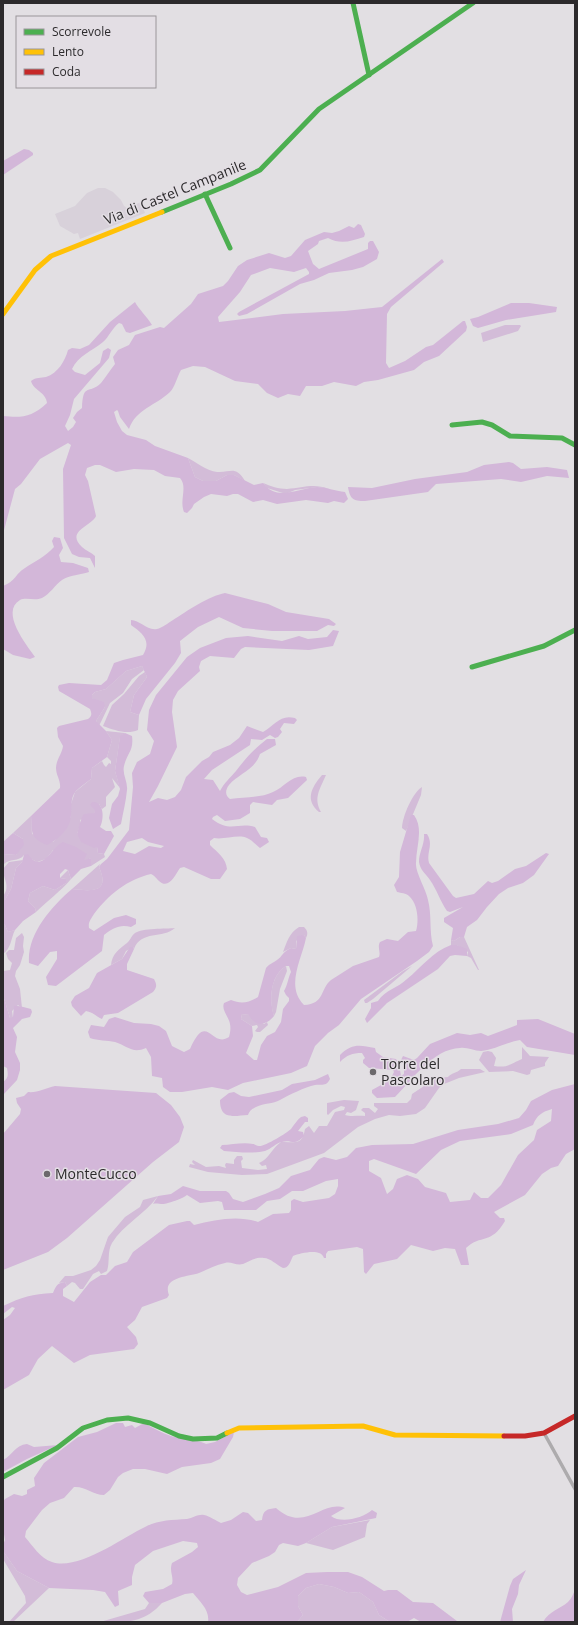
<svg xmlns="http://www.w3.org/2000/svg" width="578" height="1625" font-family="'Open Sans',sans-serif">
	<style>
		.built { fill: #d8d1da }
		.green { fill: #d3bcd8 }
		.forest { fill: #d3b7d9; fill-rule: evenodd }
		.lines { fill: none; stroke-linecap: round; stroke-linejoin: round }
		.street { stroke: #adabad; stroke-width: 3.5 }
		.fast { stroke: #4caf50; stroke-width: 5 }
		.slow { stroke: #ffc107; stroke-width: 5 }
		.jam { stroke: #c62828; stroke-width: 5 }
		.poi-dot { fill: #6c696c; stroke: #e3dee4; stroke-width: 1.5 }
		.labels { text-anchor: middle; stroke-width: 3; stroke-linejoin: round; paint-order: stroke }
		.street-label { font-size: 14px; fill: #2c2a2c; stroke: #e3dee4 }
		.poi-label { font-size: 14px; fill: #2c2a2c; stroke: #e3dee4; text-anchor: start }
	</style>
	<rect width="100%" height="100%" fill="#e2dfe3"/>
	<!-- built -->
	<polygon class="built" points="98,188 105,188 113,192 121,200 124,206 127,208 141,202 145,213 80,239 78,233 74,234 60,226 55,214 75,206 87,193"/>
	<!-- green -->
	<g class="green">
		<polygon points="505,325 520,325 521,326 518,331 483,342 481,333"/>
		<path d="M 188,458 C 196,462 207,471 217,472 C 231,473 235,465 245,481 L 234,475 L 227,475 L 216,481 L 203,481 L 195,477 Z"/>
		<path d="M 263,483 C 270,486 279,489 287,489 C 303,488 313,483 329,489 L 318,487 L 295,490 L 286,494 L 267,488 Z"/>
		<polygon points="142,666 144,670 132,679 123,693 110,703 99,726 96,721 105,707 92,698 92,695 95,692 106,689 126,671"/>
		<path d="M 145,672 L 147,677 L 134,695 L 130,712 L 139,715 L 138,730 C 127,735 114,730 103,726 L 112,705 L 124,694 L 139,676 Z"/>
		<path d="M 106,731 L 125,733 L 120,737 L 115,771 L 120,788 L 112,778 L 115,787 L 106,797 L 106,806 L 102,809 L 99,804 L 94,813 L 80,820 L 80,825 L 77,834 L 97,847 L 98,853 L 104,854 L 105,857 L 91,866 L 91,858 L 84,861 L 53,850 L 46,859 L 37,862 L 24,855 C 19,862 9,858 3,865 L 3,854 L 16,855 L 23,839 L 13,833 L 31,816 L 32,834 L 53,842 L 56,839 L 71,817 L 71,804 L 75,792 L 91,779 L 92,768 L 102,761 L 104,765 L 106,767 L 109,763 L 111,764 L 111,761 L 107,757 L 112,740 Z"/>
		<path d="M 322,775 L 326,775 C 320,789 313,798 321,812 L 319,812 C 305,800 311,788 322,775 Z"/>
		<path d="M 422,787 L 421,795 L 406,831 L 402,828 C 402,817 413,792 422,787 Z"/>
		<path d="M 23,860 L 22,862 L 16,868 L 11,889 L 5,900 L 3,900 L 3,896 C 11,886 3,879 3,869 L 9,862 Z"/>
		<path d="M 100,864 L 99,867 C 111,894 90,891 72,889 Z"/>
		<path d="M 68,870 L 71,879 C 61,891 47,901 36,912 L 35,908 L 28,901 L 30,893 L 43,886 L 55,890 L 66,883 L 66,879 L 60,878 Z"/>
		<path d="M 3,924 L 5,925 L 8,932 L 15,930 C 11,938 11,949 3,954 Z"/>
		<path d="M 299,927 L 304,927 C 308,931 308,934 306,938 L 304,935 L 296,941 L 296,949 L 291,948 L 283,952 C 287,942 289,933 299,927 Z"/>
		<path d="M 175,928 C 163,939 141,930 134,949 L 133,947 L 126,951 L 122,959 L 111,965 C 112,954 119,949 127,943 C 130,941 131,936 135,933 C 142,928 166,929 175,928 Z"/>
		<polygon points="22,933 24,937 23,946 24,952 20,965 16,971 15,976 20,989 22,1008 18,1005 12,1011 13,1018 10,1018 3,995 3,971 10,970 12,963 8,959 6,953 9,950 14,950 16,938"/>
		<polygon points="460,937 464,937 479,970 478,970 471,958 467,956 468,952 457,945 451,945 451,940 454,941"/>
		<path d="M 286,966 L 287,971 L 280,989 L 276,1012 L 274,1016 C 269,1000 270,976 286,966 Z"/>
		<polygon points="412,966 373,999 367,1003 365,1003 364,1000 403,971"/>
		<polygon points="242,1014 250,1015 264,1024 267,1022 268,1025 260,1032 257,1032 255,1031 258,1027 257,1025 252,1026 241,1019"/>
		<path d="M 522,1047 L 530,1056 L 549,1057 L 545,1063 L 545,1066 L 531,1070 L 530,1074 L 527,1075 L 513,1071 L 489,1072 L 479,1060 L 483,1052 L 488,1051 L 492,1052 L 496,1058 L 494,1066 C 508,1068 510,1064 522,1059 Z"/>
		<path d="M 461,1069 L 480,1069 L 485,1072 L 459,1078 L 444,1084 L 439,1088 L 425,1108 L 416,1114 L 400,1116 L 389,1115 L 375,1119 L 358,1127 L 324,1153 L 267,1174 L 242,1175 L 208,1172 L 189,1167 L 190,1164 L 195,1165 L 192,1162 L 193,1160 L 206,1167 L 219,1166 L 226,1168 L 225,1165 L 226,1163 L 234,1164 L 234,1160 L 237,1156 L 242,1156 L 243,1159 L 241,1161 L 242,1168 L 258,1170 L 267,1169 L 266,1165 L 262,1166 L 259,1163 C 269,1159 272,1148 281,1142 C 294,1141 302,1147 305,1129 L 309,1126 L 314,1133 L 319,1126 L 327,1126 L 335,1112 L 344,1110 L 345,1107 L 341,1106 L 333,1110 L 328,1115 L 327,1114 L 327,1103 L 344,1100 L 359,1101 L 356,1110 L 351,1113 L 347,1112 L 345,1115 C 352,1117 358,1115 365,1116 L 365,1113 L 361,1110 L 363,1108 L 369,1108 L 375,1113 L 378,1109 L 374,1106 L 374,1103 L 407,1103 L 411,1099 L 412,1094 L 433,1080 L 438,1078 L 448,1077 C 451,1073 457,1073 461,1069 Z"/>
		<path d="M 158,1196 C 145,1214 123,1225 112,1243 C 107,1251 110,1263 107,1271 L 101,1274 L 99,1271 L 93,1274 L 83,1289 L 80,1289 L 75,1283 L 72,1282 L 67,1286 L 65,1282 L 59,1283 L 65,1276 L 73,1276 L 91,1270 L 96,1266 L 100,1260 L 108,1237 L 125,1217 L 140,1207 L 143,1200 Z"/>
		<polygon points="370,1520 367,1524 365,1537 333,1550 306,1543 332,1527"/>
		<polygon points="3,1551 17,1571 49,1588 13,1622 9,1622 26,1603 25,1596 3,1559"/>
		<polygon points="319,1584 334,1587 348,1593 359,1592 373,1602 379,1615 390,1622 297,1622 303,1615 298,1606 298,1596 306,1588"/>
		<path d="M 149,1603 L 162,1603 C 143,1624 126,1622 100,1622 L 145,1609 Z"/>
	</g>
	<!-- forest -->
	<g class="forest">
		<polygon points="24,149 29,150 33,153 33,155 3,175 3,161"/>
		<path d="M 358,224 L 361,225 L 365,234 L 364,237 C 351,241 341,245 328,238 L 319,241 L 318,244 L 308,251 L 313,264 L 319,269 L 368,249 L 368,243 L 370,241 L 373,241 L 379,252 L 377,259 L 363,267 L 352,270 L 329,273 L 314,280 L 300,284 L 247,314 L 239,316 L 237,314 L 239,312 L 309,274 L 309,272 L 306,268 L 294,272 L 270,268 L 251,275 L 240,292 L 218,317 L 219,322 L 283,314 L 345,311 L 382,307 L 442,259 L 444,262 L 391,307 L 387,314 L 386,363 L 389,368 L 405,361 L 426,347 L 433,345 L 463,321 L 465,321 L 467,327 L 466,331 L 439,356 L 424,362 L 414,370 L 378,380 L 364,382 L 356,386 L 334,382 L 322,386 L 306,386 L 300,396 L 288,394 L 278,398 L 267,393 L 258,384 L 235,381 L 205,367 L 193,366 L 181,370 C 177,377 175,387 170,392 C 155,406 136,409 129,429 L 120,417 L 118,411 L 117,410 L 114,412 L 117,422 L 122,431 L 127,435 L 146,440 L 155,446 L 188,458 L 195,477 L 203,481 L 216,481 L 227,475 L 234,475 L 254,485 L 263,483 C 277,502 298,488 317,487 C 326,487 335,491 345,492 L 348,499 L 344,503 L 334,501 L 328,503 L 306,500 L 277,504 L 263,500 L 253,502 L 238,494 L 233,494 L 227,496 L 211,494 L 204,497 L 194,504 L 192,508 L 187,513 L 184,512 C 179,500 188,487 180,478 L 165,476 L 154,470 L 134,469 L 116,472 L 100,465 L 95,465 L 87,468 L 85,475 L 88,481 L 96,516 C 92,526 65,531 82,547 C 86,551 91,552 95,556 L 95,568 L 90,558 L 79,557 L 72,554 L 64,538 L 63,469 L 71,445 L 68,443 L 40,459 L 21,484 L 15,489 L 3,534 L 3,541 L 3,416 C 22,418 32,417 47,403 C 46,392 33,390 31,381 C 36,377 41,378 46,377 C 58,373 65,361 68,350 L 72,348 L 80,349 L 89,345 L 110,322 L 135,302 C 138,308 148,318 152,325 L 130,333 L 126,332 L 122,324 L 119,323 C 112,328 109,337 103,342 C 92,351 78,356 72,369 L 75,372 L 85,375 L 100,363 L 103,351 L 108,348 L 111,350 L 109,358 L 74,399 L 70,415 L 65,426 L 68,431 L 73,427 L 76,422 L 73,418 L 77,412 L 82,408 C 83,382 89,395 101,383 C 106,377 110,370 115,364 L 113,357 L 118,350 L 129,345 L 135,335 L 160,327 L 164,328 L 191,304 L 198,294 L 223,286 L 228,281 L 238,266 L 247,260 L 269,253 L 285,258 L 291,256 L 305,240 L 324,232 L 332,233 L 339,231 L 349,226 L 354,228 Z"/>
		<polygon points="511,303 529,303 557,307 556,312 506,320 478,328 473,326 470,319 478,317"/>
		<path d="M 509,462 L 513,463 L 521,469 L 547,467 L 567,470 L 569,478 L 547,476 L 521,482 L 501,479 L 436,484 L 428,492 L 365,501 C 353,501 350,499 348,487 L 372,488 L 415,479 L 467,472 L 484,465 Z"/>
		<path d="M 54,537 L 60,538 L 63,548 L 59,555 L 61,562 L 73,563 L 88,568 L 89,572 C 80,575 70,575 62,580 C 55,585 50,594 42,598 C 35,601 26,597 20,600 C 0,612 26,644 35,657 L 30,659 L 13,655 L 3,649 L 3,621 L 4,620 L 3,586 C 16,581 15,574 25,568 C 35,561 45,557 54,547 L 52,541 Z"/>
		<path d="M 225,593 L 268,604 L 286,612 L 329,619 L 336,624 L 334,626 L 328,625 L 317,631 L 272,631 L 243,628 L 219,617 L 198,627 L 180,641 L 181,653 L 175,663 L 146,699 L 139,715 L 130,712 L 134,695 L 147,677 L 142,666 L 126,671 L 106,689 L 95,692 L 92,695 L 92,698 L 104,702 L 105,707 L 96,721 L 106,731 L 112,740 L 107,757 L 92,768 L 91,779 C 86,783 80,787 76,791 C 70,798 72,807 71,815 C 71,828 58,840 47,845 C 30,838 32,833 31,816 L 60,788 C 61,781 56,775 56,768 C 56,760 62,754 63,746 L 58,737 L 57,728 L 59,726 L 88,719 C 92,716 92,714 90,709 L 59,691 L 58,687 L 59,685 L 69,683 L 101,685 L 107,680 L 114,663 L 123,660 L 143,655 C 152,640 142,633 131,625 L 131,620 C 140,620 147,631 157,629 C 162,628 168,623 173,620 C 187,611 209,596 225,593 Z"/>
		<path d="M 333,630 L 339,631 L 333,646 L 309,650 L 245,647 L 241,649 L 234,658 L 210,656 L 201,661 L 199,667 L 200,671 L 178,691 L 173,700 L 172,712 L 177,747 L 158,786 L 149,802 L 158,798 L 167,800 L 175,797 L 181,790 L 186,777 L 202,761 L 209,757 L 213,752 L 230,745 L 239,738 L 247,726 L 263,732 C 275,725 280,714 295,718 L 297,720 L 294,724 L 284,723 L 280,729 L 282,732 L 278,737 L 275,738 L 270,735 L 262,740 L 251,739 L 250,745 L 212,770 L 204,779 L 213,780 L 220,791 C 224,783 230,778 236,771 C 246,758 253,750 267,739 L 275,739 L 276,745 L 260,754 C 255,770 238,774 229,785 C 225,790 225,796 230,799 C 244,797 261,798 273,792 C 285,787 292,774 306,777 L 307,780 L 288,798 L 277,800 L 272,805 L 253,802 L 250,805 L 250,813 L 240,819 L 225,821 L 217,815 L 213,817 L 212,819 C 230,833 238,822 255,827 L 261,837 L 267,838 L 269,842 L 260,848 C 256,845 252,840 247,838 C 238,834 224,840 214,838 L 210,841 L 210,845 C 218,853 226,858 227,869 L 220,879 L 211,879 L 184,867 L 180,868 C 175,875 169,890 159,881 C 156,878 155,876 151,874 C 128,879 108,895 94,914 C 91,919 88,922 89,928 L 94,931 L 114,918 L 126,915 L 136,919 L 136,924 L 131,927 C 120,924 113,928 104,935 L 102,951 L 56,986 L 48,985 L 46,977 L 57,959 L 57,951 L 50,952 L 38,966 L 29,963 C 27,934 51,907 72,889 C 90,891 111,894 99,867 L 101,864 L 107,859 L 129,830 L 133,787 L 132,773 L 137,762 L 150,754 L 154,741 L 147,730 L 149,710 L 156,695 L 187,657 L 200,648 L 226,638 L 248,636 L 282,641 L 299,636 L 308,639 L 327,637 ZM 142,838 L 148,842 L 164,846 L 161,848 L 149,846 L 135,854 L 123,851 L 127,842 Z"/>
		<path d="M 125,733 L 132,736 C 134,751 127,753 124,766 C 122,774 128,782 127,790 C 126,801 123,813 121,824 L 113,829 L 109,818 L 112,804 L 118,796 L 120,789 L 115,771 L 120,736 Z"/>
		<path d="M 92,802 C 105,801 104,820 100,827 L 106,831 L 111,831 L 114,836 L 104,854 L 98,853 L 97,847 L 94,848 L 81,842 L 77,834 C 79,827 80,820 84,814 L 94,813 L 95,810 L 90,805 Z"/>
		<path d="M 411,815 L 414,815 C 424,829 416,847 416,863 C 415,872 426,889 428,900 C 432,915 429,931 433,946 L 429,952 L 417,961 L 361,999 L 339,1025 L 328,1033 L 315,1046 L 307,1066 L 291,1073 L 243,1083 L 228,1090 L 212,1087 L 182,1092 L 170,1092 L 163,1087 L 162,1078 L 152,1076 L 151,1057 L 146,1048 C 132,1054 128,1046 115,1042 C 107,1040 98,1041 90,1038 L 88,1032 L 91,1025 L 104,1027 L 109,1019 L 115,1017 L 134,1023 L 151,1024 L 159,1026 L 166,1031 L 172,1046 L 184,1052 L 190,1049 C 207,1010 211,1049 229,1037 C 230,1033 231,1029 230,1024 C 229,1017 221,1010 224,1003 L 231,1000 C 241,1004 248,1003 258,997 L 266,968 C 269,964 273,963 277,960 C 283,956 281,953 291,948 L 296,949 L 297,936 L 304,935 L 306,938 C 302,959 285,986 304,1005 C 325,1004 320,989 331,980 L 353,966 L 379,957 C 381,952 377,947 380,942 L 387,939 L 398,941 L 408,932 L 416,931 C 419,921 418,904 409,896 C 406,893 401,893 397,892 L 394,885 L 399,877 L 400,852 ZM 286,966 L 289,966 L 291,972 C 288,978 288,984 284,991 L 286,995 L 289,998 L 289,1001 L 283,1009 L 281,1022 L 275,1032 L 267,1036 L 261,1045 L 257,1060 L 254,1060 L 246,1053 L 253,1036 L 252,1026 L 241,1019 L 242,1014 L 249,1015 C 255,1027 266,1026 274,1016 C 269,1000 270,976 286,966 Z"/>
		<polygon points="13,833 23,839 24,845 16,855 3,854 3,842"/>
		<path d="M 424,834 L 427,834 C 434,845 426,852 429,863 L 453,896 L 456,898 L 474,894 L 488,881 L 492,883 L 498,881 L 515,869 L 526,866 L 546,853 L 549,854 L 534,875 L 523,883 L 508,888 L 499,894 L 487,907 L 477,920 L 467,927 L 464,937 L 460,937 L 454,941 L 451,940 L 453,928 L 444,922 L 444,918 L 463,907 L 450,912 L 447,911 C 440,901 437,890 430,880 C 426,874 420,870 419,862 C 419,852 425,844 424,834 Z"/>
		<path d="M 63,842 L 76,847 L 87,854 L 84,860 L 91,858 L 91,866 L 81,869 L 71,879 L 68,870 L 65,869 L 60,874 L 60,878 L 66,879 L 66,883 L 55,890 L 43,886 L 30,893 L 28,901 L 35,908 L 36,912 L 23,921 L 15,930 L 8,932 L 5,925 L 3,924 L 3,900 L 5,900 L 11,889 L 16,868 L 22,862 L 24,855 L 28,854 C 42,875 51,847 63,842 Z"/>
		<path d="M 451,945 L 457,945 L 467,949 L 467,956 L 455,955 L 450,956 L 438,969 L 387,1003 L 367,1023 L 365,1019 L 371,1008 L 371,1003 L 378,1001 C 385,990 398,988 407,979 C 422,967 432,952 451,945 Z"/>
		<path d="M 130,947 L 133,947 L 134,949 L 127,964 L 127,970 L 154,979 C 157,985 157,987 153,992 L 118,1013 L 104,1015 L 102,1019 C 95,1016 95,1013 86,1011 L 81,1016 L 72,1006 L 71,1002 L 75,996 L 89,988 L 97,973 L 122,959 Z"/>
		<path d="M 3,995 L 10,1018 L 13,1017 L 14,1006 C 19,1005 25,1008 31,1009 L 32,1012 L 30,1017 L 22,1019 L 13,1028 L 17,1037 L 15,1052 L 20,1063 L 20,1070 L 17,1080 L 3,1095 L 3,1082 C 9,1078 8,1074 7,1068 L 3,1066 Z"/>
		<path d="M 538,1019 L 575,1034 L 575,1055 L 527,1047 L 520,1040 C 507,1042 494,1050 481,1051 C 474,1051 467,1047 460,1048 C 433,1049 413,1079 395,1097 L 377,1098 L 372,1093 L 372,1090 L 390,1080 L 394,1072 L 393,1070 L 369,1068 L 363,1063 L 363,1060 L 365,1058 L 362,1053 C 352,1053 347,1055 340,1062 L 340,1055 C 352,1043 360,1045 375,1048 L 376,1052 L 383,1057 L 396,1059 L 399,1064 L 401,1076 L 404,1074 L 404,1070 L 406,1068 L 401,1060 L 403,1056 L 414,1060 L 417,1058 L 430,1044 L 457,1033 L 470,1035 L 481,1033 L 488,1036 L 517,1025 L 517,1020 Z"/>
		<path d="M 328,1074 L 330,1079 C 326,1087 322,1084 315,1085 C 305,1087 289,1095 280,1100 C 273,1104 264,1103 256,1107 C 252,1109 250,1110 248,1115 C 233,1116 220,1120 220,1100 L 229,1093 L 234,1092 L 241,1096 L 249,1097 L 282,1090 L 292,1084 L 315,1080 Z"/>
		<path d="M 575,1084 L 575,1149 L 566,1154 L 558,1166 L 551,1168 L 542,1174 L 525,1195 L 494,1212 L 500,1218 L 504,1218 L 505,1221 C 491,1245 481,1234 466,1248 L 469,1265 L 461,1265 L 455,1249 L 445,1248 L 433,1251 L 411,1245 L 397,1259 L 374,1264 L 366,1274 L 364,1272 L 363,1249 L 357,1247 L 328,1251 L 326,1254 L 326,1258 L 324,1258 C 321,1248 301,1253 293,1256 C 290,1262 289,1268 283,1268 C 277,1265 270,1258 264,1258 C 255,1257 250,1261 243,1264 C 236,1266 231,1261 225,1263 C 215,1265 207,1270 199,1273 C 187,1277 162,1277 169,1295 L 167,1298 L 142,1307 L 135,1320 L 127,1327 L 136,1337 L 138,1344 L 134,1349 L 90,1355 L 74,1363 L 52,1346 L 38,1359 L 29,1375 L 3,1390 L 3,1320 L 10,1315 L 15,1308 L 12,1307 L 3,1314 L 3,1306 C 22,1297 32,1294 53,1293 C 56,1286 57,1283 65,1282 L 67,1286 L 63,1289 L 63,1296 L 74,1302 L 90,1282 L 101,1275 L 106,1275 L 115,1266 L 127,1262 L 133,1252 L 169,1225 L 187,1221 L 190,1221 L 194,1225 C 215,1220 237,1215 258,1222 L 273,1214 L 289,1213 L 291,1210 L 291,1201 L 294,1199 L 303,1202 L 329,1198 L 335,1194 L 338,1186 L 338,1179 L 326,1181 L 303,1191 L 292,1191 L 280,1199 L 267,1201 L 256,1210 L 224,1210 L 222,1202 L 218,1201 L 200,1203 L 187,1195 C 184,1198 167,1204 163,1204 C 159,1204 156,1203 153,1204 L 158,1196 L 171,1194 L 183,1186 L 200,1191 L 226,1191 L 229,1193 L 233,1199 L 243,1202 L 265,1194 L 279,1188 L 291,1176 L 310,1170 L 319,1159 L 324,1157 L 336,1160 L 347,1157 L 356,1148 L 372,1145 L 413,1144 L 458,1130 L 498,1124 L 519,1118 L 526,1110 L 531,1101 L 552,1090 ZM 552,1109 L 551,1121 L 537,1130 L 534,1140 L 518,1155 L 501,1185 L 488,1198 L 481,1198 L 474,1192 L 470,1200 L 450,1202 L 446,1193 L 425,1187 L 418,1179 L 407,1175 L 397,1179 L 393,1189 L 387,1194 L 381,1178 L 369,1171 L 369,1161 L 374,1159 L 416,1174 L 441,1150 L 460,1141 L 511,1134 L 533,1125 C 537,1115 542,1112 552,1109 Z"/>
		<path d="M 55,1086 L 156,1093 L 171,1105 L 180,1117 L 184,1127 L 179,1142 L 153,1162 L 67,1238 L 48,1252 L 3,1270 L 3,1134 L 20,1114 L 21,1109 L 17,1103 L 16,1098 L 24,1096 L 28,1092 C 37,1093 46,1088 55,1086 Z"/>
		<path d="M 305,1116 L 308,1118 L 308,1122 L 305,1122 L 298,1131 L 303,1132 L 304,1136 C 294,1147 292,1139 282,1142 C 276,1143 271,1149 265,1151 C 252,1154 237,1152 224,1151 L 220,1148 L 222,1145 C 231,1145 243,1142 253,1144 C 255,1144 256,1146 259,1146 C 264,1147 287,1133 291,1129 C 294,1125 297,1120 301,1117 Z"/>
		<path d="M 116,1423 L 123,1423 L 125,1427 L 132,1425 L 135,1428 L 144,1423 C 153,1428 162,1433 171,1436 C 180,1439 200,1440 206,1444 L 215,1442 L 234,1432 L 233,1437 L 220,1459 L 211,1463 L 182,1467 L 167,1474 L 145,1469 L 133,1469 L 123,1473 L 118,1477 L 110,1490 L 104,1495 C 93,1495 85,1486 74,1487 L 64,1498 L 50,1503 L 42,1510 L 26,1531 L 25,1537 C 33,1546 40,1558 52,1562 C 78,1571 122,1538 145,1527 C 158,1520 172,1520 187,1519 C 193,1518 198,1514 204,1515 C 210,1516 216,1521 221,1523 L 231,1520 L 243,1512 L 248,1513 L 256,1521 L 262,1520 C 263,1510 267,1509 276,1508 C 305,1534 322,1499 345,1508 L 331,1516 C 341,1524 363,1518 372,1510 L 377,1513 L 376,1518 L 332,1527 L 306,1543 L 298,1546 L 283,1543 L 279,1545 L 275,1552 L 269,1556 L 252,1563 L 238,1578 L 237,1585 L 241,1592 L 247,1595 L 278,1587 L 306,1573 L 327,1572 L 348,1572 L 362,1577 L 384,1591 L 388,1590 L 397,1590 L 413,1602 L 433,1603 L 457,1621 L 462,1622 L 421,1622 L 414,1618 L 407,1622 L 390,1622 L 379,1615 L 373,1602 L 359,1592 L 348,1593 L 334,1587 L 319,1584 L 306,1588 L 298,1596 L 298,1606 L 303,1615 L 297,1622 L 208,1622 C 210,1610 200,1602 193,1593 L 185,1594 L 162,1603 L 149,1603 L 143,1596 L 145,1592 L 163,1589 L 172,1584 C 174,1576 169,1572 172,1563 L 192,1552 L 198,1547 L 197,1543 L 183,1541 L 153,1551 L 135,1565 L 132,1577 L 132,1585 L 118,1591 L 119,1605 L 115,1607 L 105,1592 L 93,1590 L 49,1588 L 17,1571 L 3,1551 L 3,1545 L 5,1540 L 3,1528 L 3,1502 L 5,1499 L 14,1494 L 22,1496 L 27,1494 L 27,1490 L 35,1486 L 34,1478 L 44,1463 L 78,1437 L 97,1432 Z"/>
		<path d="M 27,1444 L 34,1447 L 58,1445 L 27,1459 L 3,1472 L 3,1460 C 13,1455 15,1445 27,1444 Z"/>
		<polygon points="526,1570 519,1585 518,1594 512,1609 513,1622 500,1622 510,1586 513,1579"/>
		<path d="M 575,1590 L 575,1622 L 543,1622 C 549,1611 560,1609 568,1602 C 572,1598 573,1594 575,1590 Z"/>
	</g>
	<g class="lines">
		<!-- street -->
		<polyline class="street" points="544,1433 575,1489"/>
		<!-- fast -->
		<g class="fast">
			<polyline points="353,3 369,75"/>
			<polyline points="205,194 230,248"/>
			<polyline points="162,212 231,184 260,170 319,109 473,3"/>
			<polyline points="452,425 482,422 492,425 510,436 562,438 575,445"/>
			<polyline points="472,667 544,646 575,630"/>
			<polyline points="3,1477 57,1448 83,1428 107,1420 128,1418 150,1423 179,1436 193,1439 217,1438 227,1433"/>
		</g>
		<!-- slow -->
		<g class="slow">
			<polyline points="3,314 35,270 51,256 162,212"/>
			<polyline points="227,1433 239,1428 363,1426 395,1435 504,1436"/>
		</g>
		<!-- jam -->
		<polyline class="jam" points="504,1436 525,1436 544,1433 575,1416"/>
	</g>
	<!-- markers -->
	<g class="poi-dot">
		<circle cx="373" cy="1072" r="4"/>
		<circle cx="47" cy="1174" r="4"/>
	</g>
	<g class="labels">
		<!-- street labels -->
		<g class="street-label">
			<text transform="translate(175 192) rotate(-22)" y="5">Via di Castel Campanile</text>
		</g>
		<!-- poi labels -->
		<g class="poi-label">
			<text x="381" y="1069">Torre del<tspan x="381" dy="16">Pascolaro</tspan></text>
			<text x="55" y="1179">MonteCucco</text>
		</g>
	</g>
	<!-- border -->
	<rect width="578" height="1625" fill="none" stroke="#2c2a2c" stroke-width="8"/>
	<!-- legend -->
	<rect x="16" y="16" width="140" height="72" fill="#e3dee4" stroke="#9a969a"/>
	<rect x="24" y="29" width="20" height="6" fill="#4caf50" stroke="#9a969a"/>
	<text x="52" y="36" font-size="12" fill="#2c2a2c">Scorrevole</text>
	<rect x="24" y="49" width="20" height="6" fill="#ffc107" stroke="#9a969a"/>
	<text x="52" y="56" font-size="12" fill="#2c2a2c">Lento</text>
	<rect x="24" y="69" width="20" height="6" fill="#c62828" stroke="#9a969a"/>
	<text x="52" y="76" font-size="12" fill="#2c2a2c">Coda</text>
</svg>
